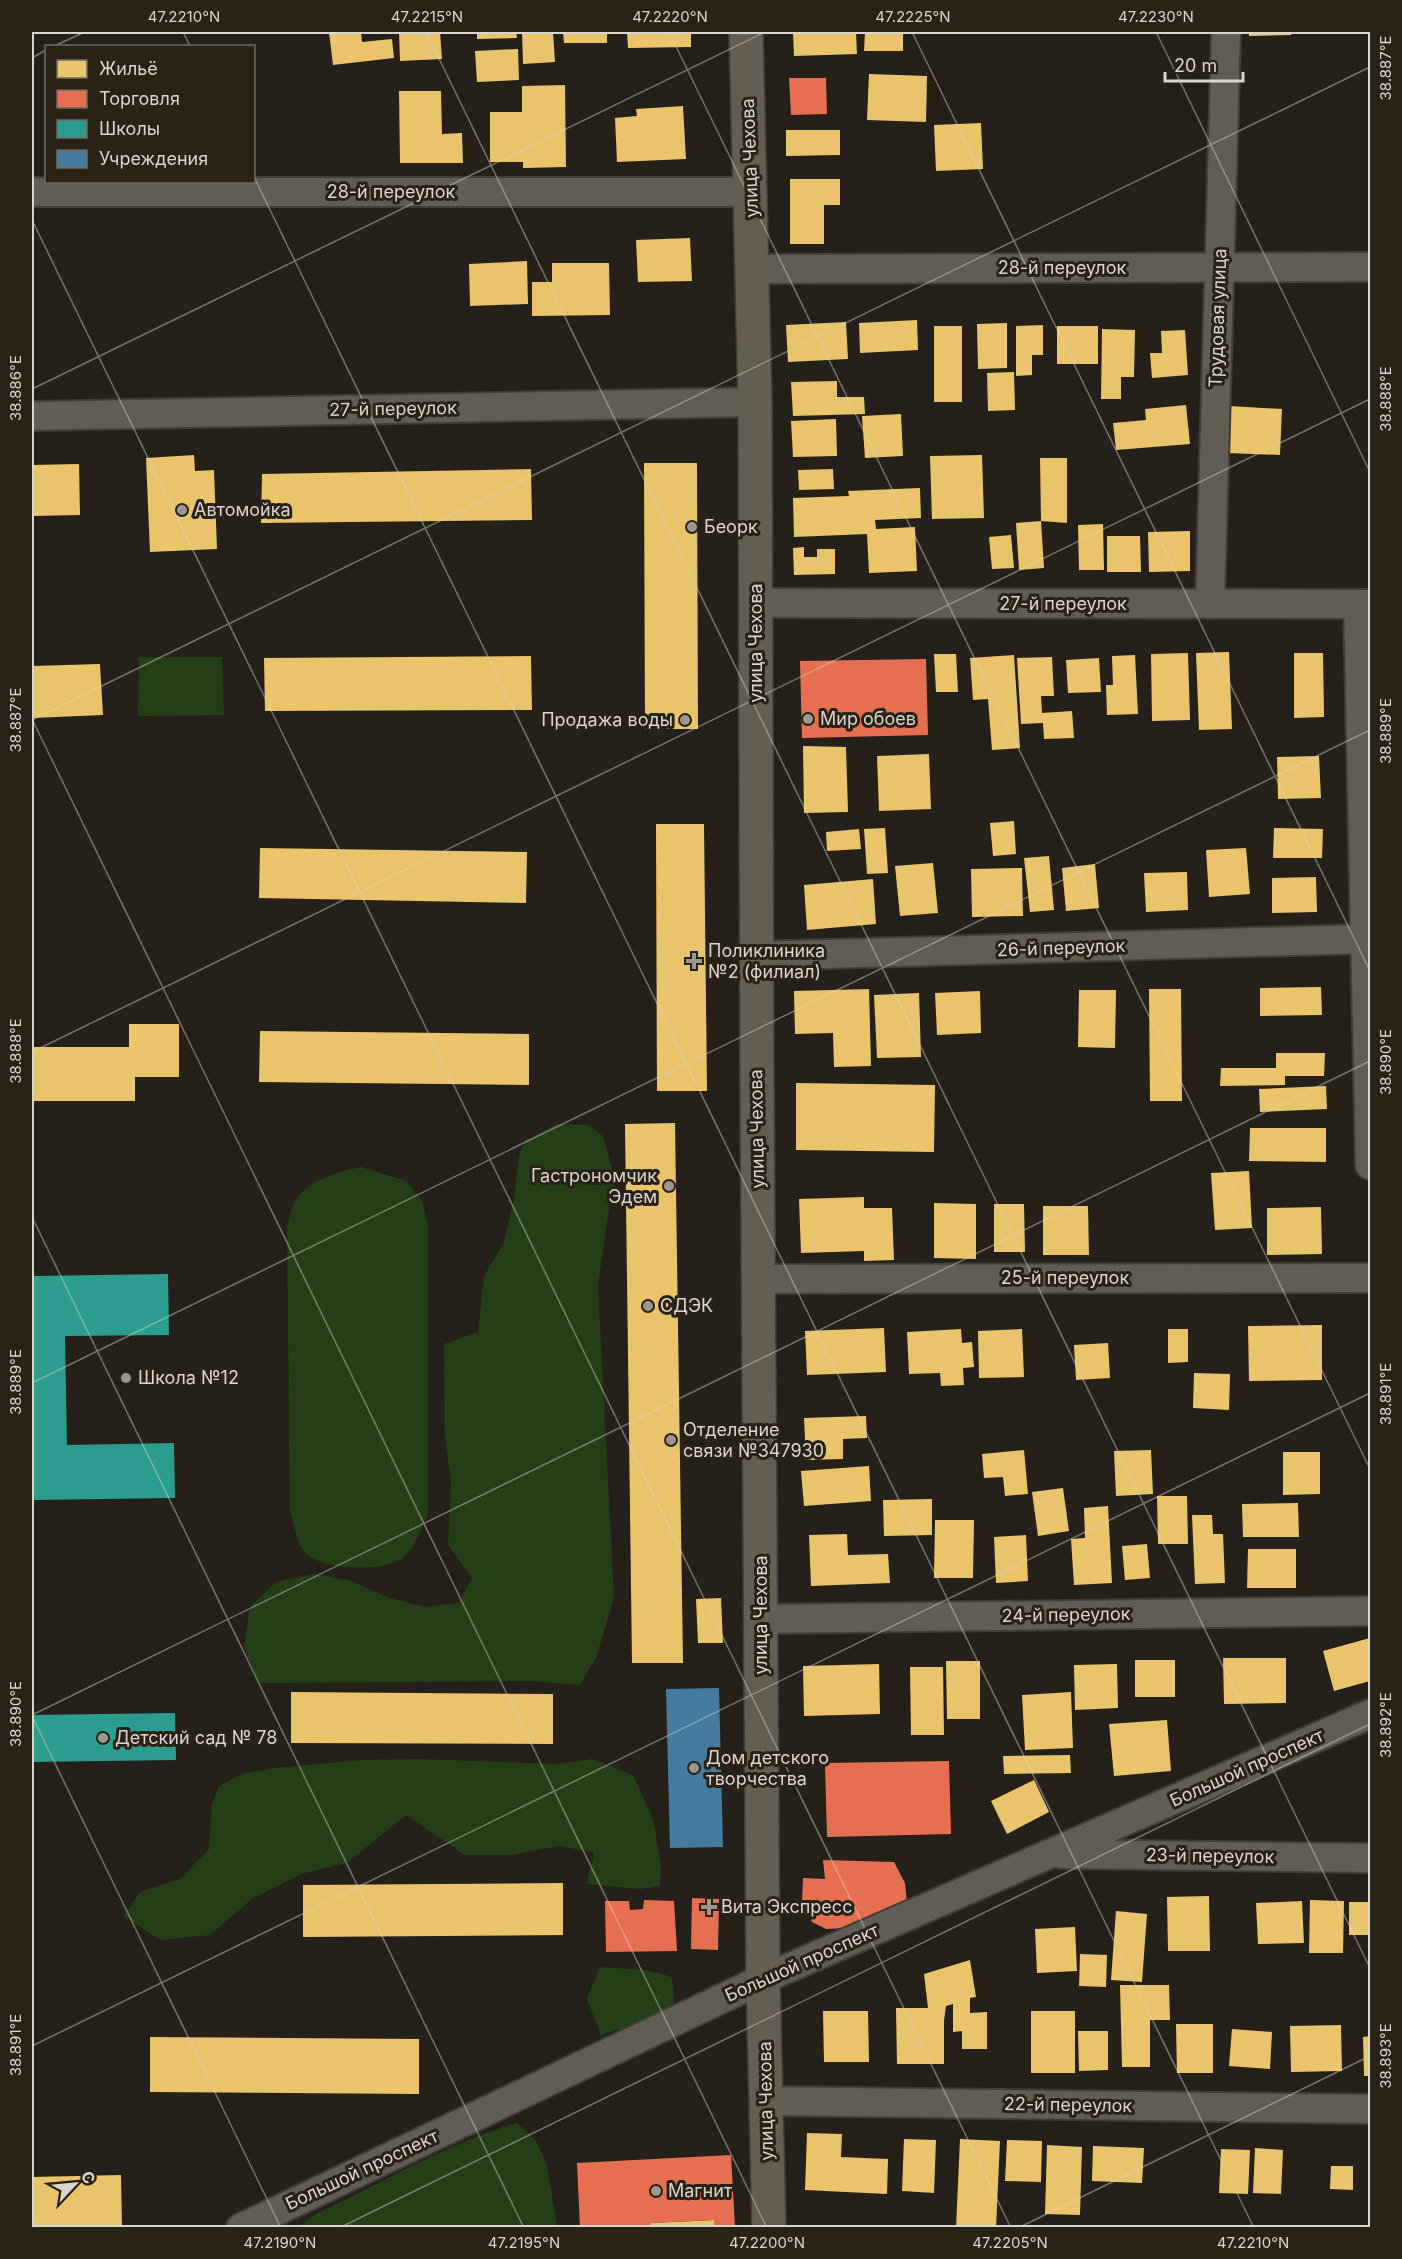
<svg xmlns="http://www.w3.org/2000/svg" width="1402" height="2259" font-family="Inter,sans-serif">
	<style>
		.green { fill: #243f18 }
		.homes { fill: #e9c46a }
		.shops { fill: #e76f51 }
		.schools { fill: #2a9d8f }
		.public { fill: #457b9d }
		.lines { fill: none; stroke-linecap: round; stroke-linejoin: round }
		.minor-casing { stroke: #413d37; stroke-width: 32 }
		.major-casing { stroke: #413d37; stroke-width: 36 }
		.minor { stroke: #625d53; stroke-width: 28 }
		.major { stroke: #645d51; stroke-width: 33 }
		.ticks { fill: none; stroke: #dad5cd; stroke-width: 1.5; stroke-opacity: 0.45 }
		.poi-dot { fill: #9b968e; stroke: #292216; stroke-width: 2 }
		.labels { text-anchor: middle; stroke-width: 6; stroke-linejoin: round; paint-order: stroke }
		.street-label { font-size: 18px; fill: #dad5cd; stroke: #292216 }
		.poi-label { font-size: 18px; fill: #dad5cd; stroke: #292216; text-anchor: start }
		.neatline { fill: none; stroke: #dad5cd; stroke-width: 2 }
		.ticks-label { font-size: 15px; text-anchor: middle; fill: #dad5cd }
	</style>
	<rect width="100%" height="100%" fill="#25211a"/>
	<!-- green -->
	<g class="green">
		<polygon points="139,657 222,657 224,715 138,716"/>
		<polygon points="557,1124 589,1125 603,1136 614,1176 598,1286 614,1598 596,1658 580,1685 529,1681 259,1683 244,1647 250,1607 276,1582 315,1574 351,1581 387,1597 424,1607 459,1603 472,1578 448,1545 451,1483 445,1436 444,1344 478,1332 484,1276 504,1242 514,1199 519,1155 525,1141"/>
		<path d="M 361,1167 L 406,1181 L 422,1201 L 428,1227 L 428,1513 C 422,1528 416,1545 404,1557 C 387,1573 323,1570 307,1554 C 296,1544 294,1524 290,1511 L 287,1228 C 289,1220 291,1208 295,1201 C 309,1179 338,1172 361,1167 Z"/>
		<polygon points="419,1759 556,1764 592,1759 633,1775 653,1819 661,1865 660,1886 640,1889 587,1884 594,1852 559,1846 511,1855 465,1855 406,1815 347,1863 301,1874 253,1898 210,1935 160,1940 124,1916 140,1892 180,1879 209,1849 212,1804 219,1786 243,1774 275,1768 362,1760"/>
		<polygon points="600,1967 645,1970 672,1977 675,2007 645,2021 601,2035 587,1999"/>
		<path d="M 517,2123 L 536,2141 L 547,2165 L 557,2227 L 299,2227 C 313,2213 337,2204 355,2195 C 408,2168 461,2139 517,2123 Z"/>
	</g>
	<!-- homes -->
	<g class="homes">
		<polygon points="329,32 361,32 362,42 392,39 394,58 333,65"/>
		<polygon points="399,32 440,32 442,59 400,61"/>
		<polygon points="477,32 516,32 517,38 477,39"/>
		<polygon points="522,32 553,32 555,62 523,64"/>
		<polygon points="563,32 607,32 607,43 564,43"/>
		<polygon points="627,32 691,32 691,47 628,48"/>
		<polygon points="793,32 856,32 857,54 794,56"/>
		<polygon points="865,32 903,32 903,51 864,51"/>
		<polygon points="1249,32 1291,32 1291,35 1249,36"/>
		<polygon points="518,49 519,80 477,82 475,51"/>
		<polygon points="869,74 927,76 926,122 867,120"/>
		<polygon points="565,85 566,167 523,168 523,162 490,162 490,112 522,112 522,86"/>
		<polygon points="399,91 441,91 442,134 462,133 463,163 400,163"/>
		<polygon points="683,106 686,159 617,162 615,118 637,116 636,109"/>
		<polygon points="981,123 983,169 936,171 934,125"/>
		<polygon points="786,130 840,130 840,155 786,156"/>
		<polygon points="790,179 840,179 840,205 824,205 824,244 790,244"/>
		<polygon points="690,238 692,281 638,282 636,240"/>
		<polygon points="527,261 528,304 470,306 469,264"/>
		<polygon points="552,263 609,263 610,315 532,316 532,282 552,282"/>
		<polygon points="917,320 918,350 860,353 859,323"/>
		<polygon points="846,322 848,359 788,362 786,325"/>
		<polygon points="1007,323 1007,368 978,369 977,324"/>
		<polygon points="1043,325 1043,355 1032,355 1032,375 1016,376 1016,326"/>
		<rect x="934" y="326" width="28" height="76"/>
		<rect x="1057" y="326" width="41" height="38"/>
		<polygon points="1102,329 1135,330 1134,377 1121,377 1121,399 1101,399"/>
		<polygon points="1185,330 1188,375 1152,378 1150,353 1162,353 1161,331"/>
		<polygon points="1014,372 1015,410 988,411 987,373"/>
		<polygon points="837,381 837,397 864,397 865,414 793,416 791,382"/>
		<polygon points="1186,405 1190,444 1116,450 1113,423 1146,420 1145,409"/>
		<polygon points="1229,406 1282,409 1280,455 1227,453"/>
		<polygon points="901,414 903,456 865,458 862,416"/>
		<polygon points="836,419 837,456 793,457 791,421"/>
		<polygon points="194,455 195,471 214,470 217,549 150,552 146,458"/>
		<polygon points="982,455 984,518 932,519 930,456"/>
		<polygon points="1040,458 1067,458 1067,523 1041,521 1044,568 1019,570 1016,523 1041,521"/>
		<polygon points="644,463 697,463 698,729 645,729"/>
		<polygon points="79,464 80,515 32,516 32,465"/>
		<polygon points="531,469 532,520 261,523 262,474"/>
		<polygon points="833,469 834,489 799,490 798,470"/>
		<polygon points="920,488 921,518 875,520 876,529 915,527 917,571 869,573 867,534 794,537 793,498 849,496 848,491"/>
		<polygon points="1103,524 1104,570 1079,570 1078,525"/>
		<polygon points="1190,531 1190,571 1149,572 1148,532"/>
		<polygon points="1011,535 1014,568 992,569 989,537"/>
		<polygon points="1107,536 1140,536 1141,572 1107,572"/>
		<polygon points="804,547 804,557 817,557 817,549 835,549 835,574 794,575 793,548"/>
		<polygon points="1229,652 1232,729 1199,730 1196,653"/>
		<polygon points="1188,653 1190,720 1152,721 1151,654"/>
		<polygon points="1294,653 1323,653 1324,717 1294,718"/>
		<polygon points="934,654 956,654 958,692 936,692"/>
		<polygon points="1014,655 1020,748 992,750 988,699 973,700 970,658"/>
		<polygon points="1135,655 1138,714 1107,715 1106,685 1113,685 1112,656"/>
		<polygon points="531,656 532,710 265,711 264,658"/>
		<polygon points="1052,657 1054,696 1041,696 1042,713 1072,711 1074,738 1044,739 1043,723 1021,724 1017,658"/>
		<polygon points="1099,658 1101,692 1068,693 1066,660"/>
		<polygon points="100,664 103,715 32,718 32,666"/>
		<polygon points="803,746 846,747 848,812 804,813"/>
		<polygon points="929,754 931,809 879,811 877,756"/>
		<polygon points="1319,756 1321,798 1278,799 1277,757"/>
		<polygon points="1014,821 1016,854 993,856 990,823"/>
		<polygon points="656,824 704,824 707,1091 657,1091"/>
		<polygon points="885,828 888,873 867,874 864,829"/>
		<polygon points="1274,828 1323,829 1322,858 1273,858"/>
		<polygon points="859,829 861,849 827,851 826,832"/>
		<polygon points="260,848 527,852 526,903 259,898"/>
		<polygon points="1246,848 1250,894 1209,897 1206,850"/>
		<polygon points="1049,856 1054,910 1030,912 1024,858"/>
		<polygon points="933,863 938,913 900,916 895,866"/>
		<polygon points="1095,864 1099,908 1066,911 1062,868"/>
		<polygon points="1022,868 1023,916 972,917 971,869"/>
		<polygon points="1187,872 1188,910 1146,912 1144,873"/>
		<polygon points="1316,877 1317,912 1272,913 1272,878"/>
		<polygon points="873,879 876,924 807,930 804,885"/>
		<polygon points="1321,987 1322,1015 1260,1016 1260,988"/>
		<polygon points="869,989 871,1066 834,1067 833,1033 795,1034 794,991"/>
		<polygon points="1149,989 1181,989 1182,1101 1150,1101"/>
		<polygon points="1079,990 1116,990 1115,1048 1078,1047"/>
		<polygon points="980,991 981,1033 937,1035 935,993"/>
		<polygon points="919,993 921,1057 877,1058 874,995"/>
		<polygon points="129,1024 179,1024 179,1077 135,1077 135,1101 32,1101 32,1047 129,1047"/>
		<polygon points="260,1031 529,1034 529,1085 259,1082"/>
		<polygon points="1276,1053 1325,1053 1324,1076 1285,1076 1285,1085 1220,1086 1221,1068 1276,1068"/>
		<polygon points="796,1083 935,1085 934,1152 796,1150"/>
		<polygon points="1326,1086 1327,1109 1260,1112 1259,1089"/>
		<polygon points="675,1123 683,1663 632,1663 625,1124"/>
		<polygon points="1250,1128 1326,1128 1326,1162 1249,1161"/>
		<polygon points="1249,1171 1252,1228 1215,1230 1211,1173"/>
		<polygon points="864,1197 864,1208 892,1208 894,1260 864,1261 864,1251 801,1253 799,1199"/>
		<polygon points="934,1203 976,1204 976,1259 934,1258"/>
		<polygon points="994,1204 1024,1204 1025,1252 994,1252"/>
		<polygon points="1043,1206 1088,1206 1089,1255 1043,1255"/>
		<polygon points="1321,1207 1322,1254 1267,1255 1267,1208"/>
		<polygon points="1322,1325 1322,1380 1249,1381 1248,1326"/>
		<polygon points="884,1328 886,1372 807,1375 805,1331"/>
		<polygon points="961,1329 962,1343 972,1342 974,1367 963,1368 964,1385 941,1386 940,1373 909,1374 907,1332"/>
		<polygon points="1022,1329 1024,1377 979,1378 978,1331"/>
		<polygon points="1168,1329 1188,1329 1188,1362 1168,1363"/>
		<polygon points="1108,1343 1110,1378 1076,1380 1074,1345"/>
		<polygon points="1194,1373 1230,1374 1229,1410 1193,1408"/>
		<polygon points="866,1416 867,1438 843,1439 843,1459 806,1460 804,1418"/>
		<polygon points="1024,1450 1028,1494 1005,1496 1003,1477 984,1478 982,1454"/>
		<polygon points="1151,1450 1153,1494 1116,1496 1114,1451"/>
		<polygon points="1283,1452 1320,1452 1320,1494 1283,1495"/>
		<polygon points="869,1466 871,1501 804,1506 801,1471"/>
		<polygon points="1063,1488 1069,1531 1038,1536 1032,1492"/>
		<polygon points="1157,1496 1187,1496 1188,1544 1158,1544"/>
		<polygon points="932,1499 932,1535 884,1536 883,1500"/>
		<polygon points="1298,1503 1299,1537 1243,1537 1242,1504"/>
		<polygon points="1108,1506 1112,1583 1074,1585 1071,1539 1085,1538 1084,1508"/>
		<polygon points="1192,1515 1212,1515 1213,1534 1223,1534 1225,1583 1195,1584"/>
		<polygon points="935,1520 974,1520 973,1578 934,1578"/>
		<polygon points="847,1534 848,1555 888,1554 890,1583 811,1586 809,1535"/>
		<polygon points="1026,1535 1028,1581 996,1583 994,1537"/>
		<polygon points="1147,1544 1150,1578 1125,1580 1122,1546"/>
		<polygon points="1248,1549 1296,1549 1296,1588 1247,1588"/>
		<polygon points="721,1598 723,1643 698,1643 696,1599"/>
		<polygon points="1370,1638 1370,1681 1334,1691 1323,1651"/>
		<polygon points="1223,1658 1286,1658 1286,1703 1224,1704"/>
		<rect x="1135" y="1660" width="40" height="37"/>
		<polygon points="946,1661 980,1661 980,1719 947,1719"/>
		<polygon points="879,1664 880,1714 804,1716 803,1666"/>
		<polygon points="1117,1664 1118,1708 1075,1710 1074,1665"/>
		<polygon points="910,1667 943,1667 944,1735 911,1735"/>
		<polygon points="291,1692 553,1694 553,1744 291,1743"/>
		<polygon points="1071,1692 1073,1748 1025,1750 1022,1695"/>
		<polygon points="1167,1720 1171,1771 1114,1776 1109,1724"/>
		<polygon points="1070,1755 1071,1773 1004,1774 1003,1756"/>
		<polygon points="1034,1780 1049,1812 1007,1834 991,1801"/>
		<polygon points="563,1883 563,1935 303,1937 303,1885"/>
		<polygon points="1209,1896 1210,1951 1168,1951 1167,1897"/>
		<polygon points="1310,1900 1344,1901 1343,1953 1309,1953"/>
		<polygon points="1302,1901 1304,1943 1258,1944 1256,1903"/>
		<rect x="1349" y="1902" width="21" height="33"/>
		<polygon points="1116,1911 1147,1914 1142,1982 1111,1980"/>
		<polygon points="1075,1927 1077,1971 1037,1973 1035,1929"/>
		<polygon points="1080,1954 1107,1955 1106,1987 1079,1986"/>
		<polygon points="970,1960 976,1997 970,1998 970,2013 987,2012 987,2049 962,2049 962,2031 953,2032 953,2004 946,2006 944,2021 944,2064 897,2064 896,2008 928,2008 924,1974"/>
		<polygon points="1120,1985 1169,1985 1170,2020 1150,2020 1150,2067 1122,2067"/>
		<polygon points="823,2011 868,2011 869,2062 824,2062"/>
		<rect x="1031" y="2011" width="44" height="62"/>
		<polygon points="1176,2024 1213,2024 1213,2073 1177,2073"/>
		<polygon points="1341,2025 1342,2071 1291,2072 1290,2026"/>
		<polygon points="1232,2029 1272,2032 1270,2069 1229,2066"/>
		<polygon points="1078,2031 1108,2031 1108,2070 1079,2071"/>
		<polygon points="1370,2036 1370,2076 1364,2076 1363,2037"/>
		<polygon points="150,2037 419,2039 419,2094 150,2092"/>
		<polygon points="807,2133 842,2134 841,2157 888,2159 887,2194 805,2190"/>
		<polygon points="904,2139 936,2140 934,2193 902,2191"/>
		<polygon points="960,2139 1000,2141 996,2228 956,2228"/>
		<polygon points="1007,2140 1042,2141 1041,2182 1005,2181"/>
		<polygon points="1047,2145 1082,2147 1080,2215 1045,2214"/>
		<polygon points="1093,2146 1144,2148 1142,2183 1092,2181"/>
		<polygon points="1255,2148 1283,2150 1281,2194 1253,2193"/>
		<polygon points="1221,2149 1250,2150 1248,2194 1219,2193"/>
		<polygon points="1331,2166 1353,2166 1353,2190 1330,2189"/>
		<polygon points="121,2175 122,2227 32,2228 32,2177"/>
		<polygon points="714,2220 714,2228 651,2228 651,2223"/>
	</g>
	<!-- shops -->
	<g class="shops">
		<polygon points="789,78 826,78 827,114 791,115"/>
		<polygon points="926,659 928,735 802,738 800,661"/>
		<polygon points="949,1761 951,1834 827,1837 825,1763"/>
		<polygon points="823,1860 894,1862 905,1883 907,1903 850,1928 826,1929 812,1922 802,1902 803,1878 825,1879"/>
		<polygon points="692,1898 719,1899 718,1950 691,1949"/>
		<polygon points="644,1900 674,1901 677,1951 606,1952 605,1901 629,1901 630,1910 643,1909"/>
		<polygon points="731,2155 735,2227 714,2228 714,2220 651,2223 651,2228 580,2228 577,2163"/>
	</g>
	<!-- schools -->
	<g class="schools">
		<polygon points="168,1274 169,1335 65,1336 67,1445 174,1443 175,1498 32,1500 32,1276"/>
		<polygon points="175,1713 176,1760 32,1762 32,1715"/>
	</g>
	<!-- public -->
	<polygon class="public" points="719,1688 723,1847 670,1848 666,1689"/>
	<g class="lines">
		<defs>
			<g id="minor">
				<polyline points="32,192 751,192"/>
				<polyline points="754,269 1370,267"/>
				<polyline points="32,416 755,402"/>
				<polyline points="756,603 1370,604"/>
				<polyline points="1210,604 1226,32"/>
				<polyline points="1358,604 1370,1165"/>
				<polyline points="757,956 1365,939"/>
				<polyline points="759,1279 1370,1278"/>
				<polyline points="761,1619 1370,1611"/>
				<polyline points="1061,1854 1370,1858"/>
				<polyline points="766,2101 1370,2109"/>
				<polyline points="241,2228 763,1979 1370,1714"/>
			</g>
			<polyline id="major" points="746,32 755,402 757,1084 763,1979 769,2228"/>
		</defs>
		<!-- minor casing -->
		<use href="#minor" class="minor-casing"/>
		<!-- major casing -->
		<use href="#major" class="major-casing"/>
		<!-- minor -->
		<use href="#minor" class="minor"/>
		<!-- major -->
		<use href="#major" class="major"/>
	</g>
	<!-- ticks -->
	<path class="ticks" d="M 183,32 L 190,46M 426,32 L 1370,1968M 669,32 L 1370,1469M 912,32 L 1370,971M 1156,32 L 1370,472M 54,46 L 85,32M 32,58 L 46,50M 254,177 L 1254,2228M 32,220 L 1011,2228M 32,389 L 765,32M 32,719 L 767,2228M 32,720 L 1370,67M 32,1052 L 1370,399M 32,1217 L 524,2228M 32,1383 L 1370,730M 32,1715 L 1370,1061M 32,1716 L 281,2228M 32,2046 L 1370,1393M 32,2214 L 38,2228M 339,2228 L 1370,1724M 1018,2228 L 1370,2056"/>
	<!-- markers -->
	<g class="poi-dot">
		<circle cx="182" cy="510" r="6"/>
		<circle cx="692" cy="527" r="6"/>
		<circle cx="808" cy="719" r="6"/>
		<circle cx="685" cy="720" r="6"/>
		<path d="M691 952h6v6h6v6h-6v6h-6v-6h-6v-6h6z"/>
		<circle cx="669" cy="1186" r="6"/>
		<circle cx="648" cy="1306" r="6"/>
		<circle cx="126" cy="1378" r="6"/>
		<circle cx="671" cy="1440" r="6"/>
		<circle cx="103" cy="1738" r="6"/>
		<circle cx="694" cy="1768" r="6"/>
		<path d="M706 1898h6v6h6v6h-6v6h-6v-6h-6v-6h6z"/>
		<circle cx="656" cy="2191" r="6"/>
	</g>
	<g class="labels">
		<!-- street labels -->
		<g class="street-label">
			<text transform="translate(750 158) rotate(-92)" y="6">улица Чехова</text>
			<text x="391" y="198">28-й переулок</text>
			<text x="1062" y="274">28-й переулок</text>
			<text transform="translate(1218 318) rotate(-88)" y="6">Трудовая улица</text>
			<text transform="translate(393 409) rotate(-1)" y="6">27-й переулок</text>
			<text x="1063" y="610">27-й переулок</text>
			<text transform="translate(756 643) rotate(-90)" y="6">улица Чехова</text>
			<text transform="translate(1061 948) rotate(-2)" y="6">26-й переулок</text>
			<text transform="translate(757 1129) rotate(-91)" y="6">улица Чехова</text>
			<text x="1065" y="1284">25-й переулок</text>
			<text transform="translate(761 1615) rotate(-90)" y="6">улица Чехова</text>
			<text transform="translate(1066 1615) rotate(-1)" y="6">24-й переулок</text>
			<text transform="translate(1247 1768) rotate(-24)" y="6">Большой проспект</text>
			<text transform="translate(1210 1856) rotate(1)" y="6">23-й переулок</text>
			<text transform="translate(802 1963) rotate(-24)" y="6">Большой проспект</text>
			<text transform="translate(766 2101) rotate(-91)" y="6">улица Чехова</text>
			<text transform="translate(1068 2105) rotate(1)" y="6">22-й переулок</text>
			<text transform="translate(362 2170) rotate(-25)" y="6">Большой проспект</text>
		</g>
		<!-- poi labels -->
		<g class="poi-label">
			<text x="194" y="516">Автомойка</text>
			<text x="704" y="533">Беорк</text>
			<text x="820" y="725">Мир обоев</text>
			<text x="673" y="726" text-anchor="end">Продажа воды</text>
			<text x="708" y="957">Поликлиника<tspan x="708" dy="21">№2 (филиал)</tspan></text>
			<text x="657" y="1182" text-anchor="end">Гастрономчик<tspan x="657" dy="21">Эдем</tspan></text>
			<text x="660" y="1312">СДЭК</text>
			<text x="138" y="1384">Школа №12</text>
			<text x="683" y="1436">Отделение<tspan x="683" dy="21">связи №347930</tspan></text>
			<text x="115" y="1744">Детский сад № 78</text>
			<text x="706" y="1764">Дом детского<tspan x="706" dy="21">творчества</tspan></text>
			<text x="721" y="1913">Вита Экспресс</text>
			<text x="668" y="2197">Магнит</text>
		</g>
	</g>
	<!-- border -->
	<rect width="1402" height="2259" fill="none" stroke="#292216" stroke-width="66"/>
	<!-- legend -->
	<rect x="45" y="45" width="210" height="138" fill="#292216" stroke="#706a5f" stroke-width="1.5"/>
	<rect x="57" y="60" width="30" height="18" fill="#e9c46a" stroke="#706a5f" stroke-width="1.5"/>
	<text x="99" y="75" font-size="18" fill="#dad5cd">Жильё</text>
	<rect x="57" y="90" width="30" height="18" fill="#e76f51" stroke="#706a5f" stroke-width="1.5"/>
	<text x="99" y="105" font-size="18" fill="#dad5cd">Торговля</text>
	<rect x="57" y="120" width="30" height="18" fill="#2a9d8f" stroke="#706a5f" stroke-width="1.5"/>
	<text x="99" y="135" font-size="18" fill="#dad5cd">Школы</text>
	<rect x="57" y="150" width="30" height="18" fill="#457b9d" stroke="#706a5f" stroke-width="1.5"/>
	<text x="99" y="165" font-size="18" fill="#dad5cd">Учреждения</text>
	<!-- north arrow -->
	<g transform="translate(75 2184) rotate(64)" stroke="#292216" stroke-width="4.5" paint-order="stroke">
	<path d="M0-4.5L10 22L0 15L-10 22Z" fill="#dad5cd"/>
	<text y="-9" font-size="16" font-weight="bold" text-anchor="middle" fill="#dad5cd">С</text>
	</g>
	<!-- scale -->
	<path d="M1165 72v9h78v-9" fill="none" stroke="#dad5cd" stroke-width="3"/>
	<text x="1174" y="72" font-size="18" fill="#dad5cd" stroke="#292216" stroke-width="4.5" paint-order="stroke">20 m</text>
	<rect x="33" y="33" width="1336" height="2193" class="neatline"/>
	<g class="ticks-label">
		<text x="184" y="22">47.2210°N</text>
		<text x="427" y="22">47.2215°N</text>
		<text x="670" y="22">47.2220°N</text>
		<text x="913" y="22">47.2225°N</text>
		<text x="1156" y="22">47.2230°N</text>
		<text transform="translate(1386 68) rotate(-90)" y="5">38.887°E</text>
		<text transform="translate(16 388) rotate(-90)" y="5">38.886°E</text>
		<text transform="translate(1386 399) rotate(-90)" y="5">38.888°E</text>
		<text transform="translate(16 720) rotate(-90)" y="5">38.887°E</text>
		<text transform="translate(1386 731) rotate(-90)" y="5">38.889°E</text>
		<text transform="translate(16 1051) rotate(-90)" y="5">38.888°E</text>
		<text transform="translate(1386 1062) rotate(-90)" y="5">38.890°E</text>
		<text transform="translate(16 1382) rotate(-90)" y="5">38.889°E</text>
		<text transform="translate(1386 1394) rotate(-90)" y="5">38.891°E</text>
		<text transform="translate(16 1714) rotate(-90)" y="5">38.890°E</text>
		<text transform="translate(1386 1725) rotate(-90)" y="5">38.892°E</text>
		<text transform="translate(16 2045) rotate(-90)" y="5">38.891°E</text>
		<text transform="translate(1386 2056) rotate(-90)" y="5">38.893°E</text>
		<text x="280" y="2248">47.2190°N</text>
		<text x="524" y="2248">47.2195°N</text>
		<text x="767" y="2248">47.2200°N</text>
		<text x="1010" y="2248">47.2205°N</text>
		<text x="1253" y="2248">47.2210°N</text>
	</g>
</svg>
